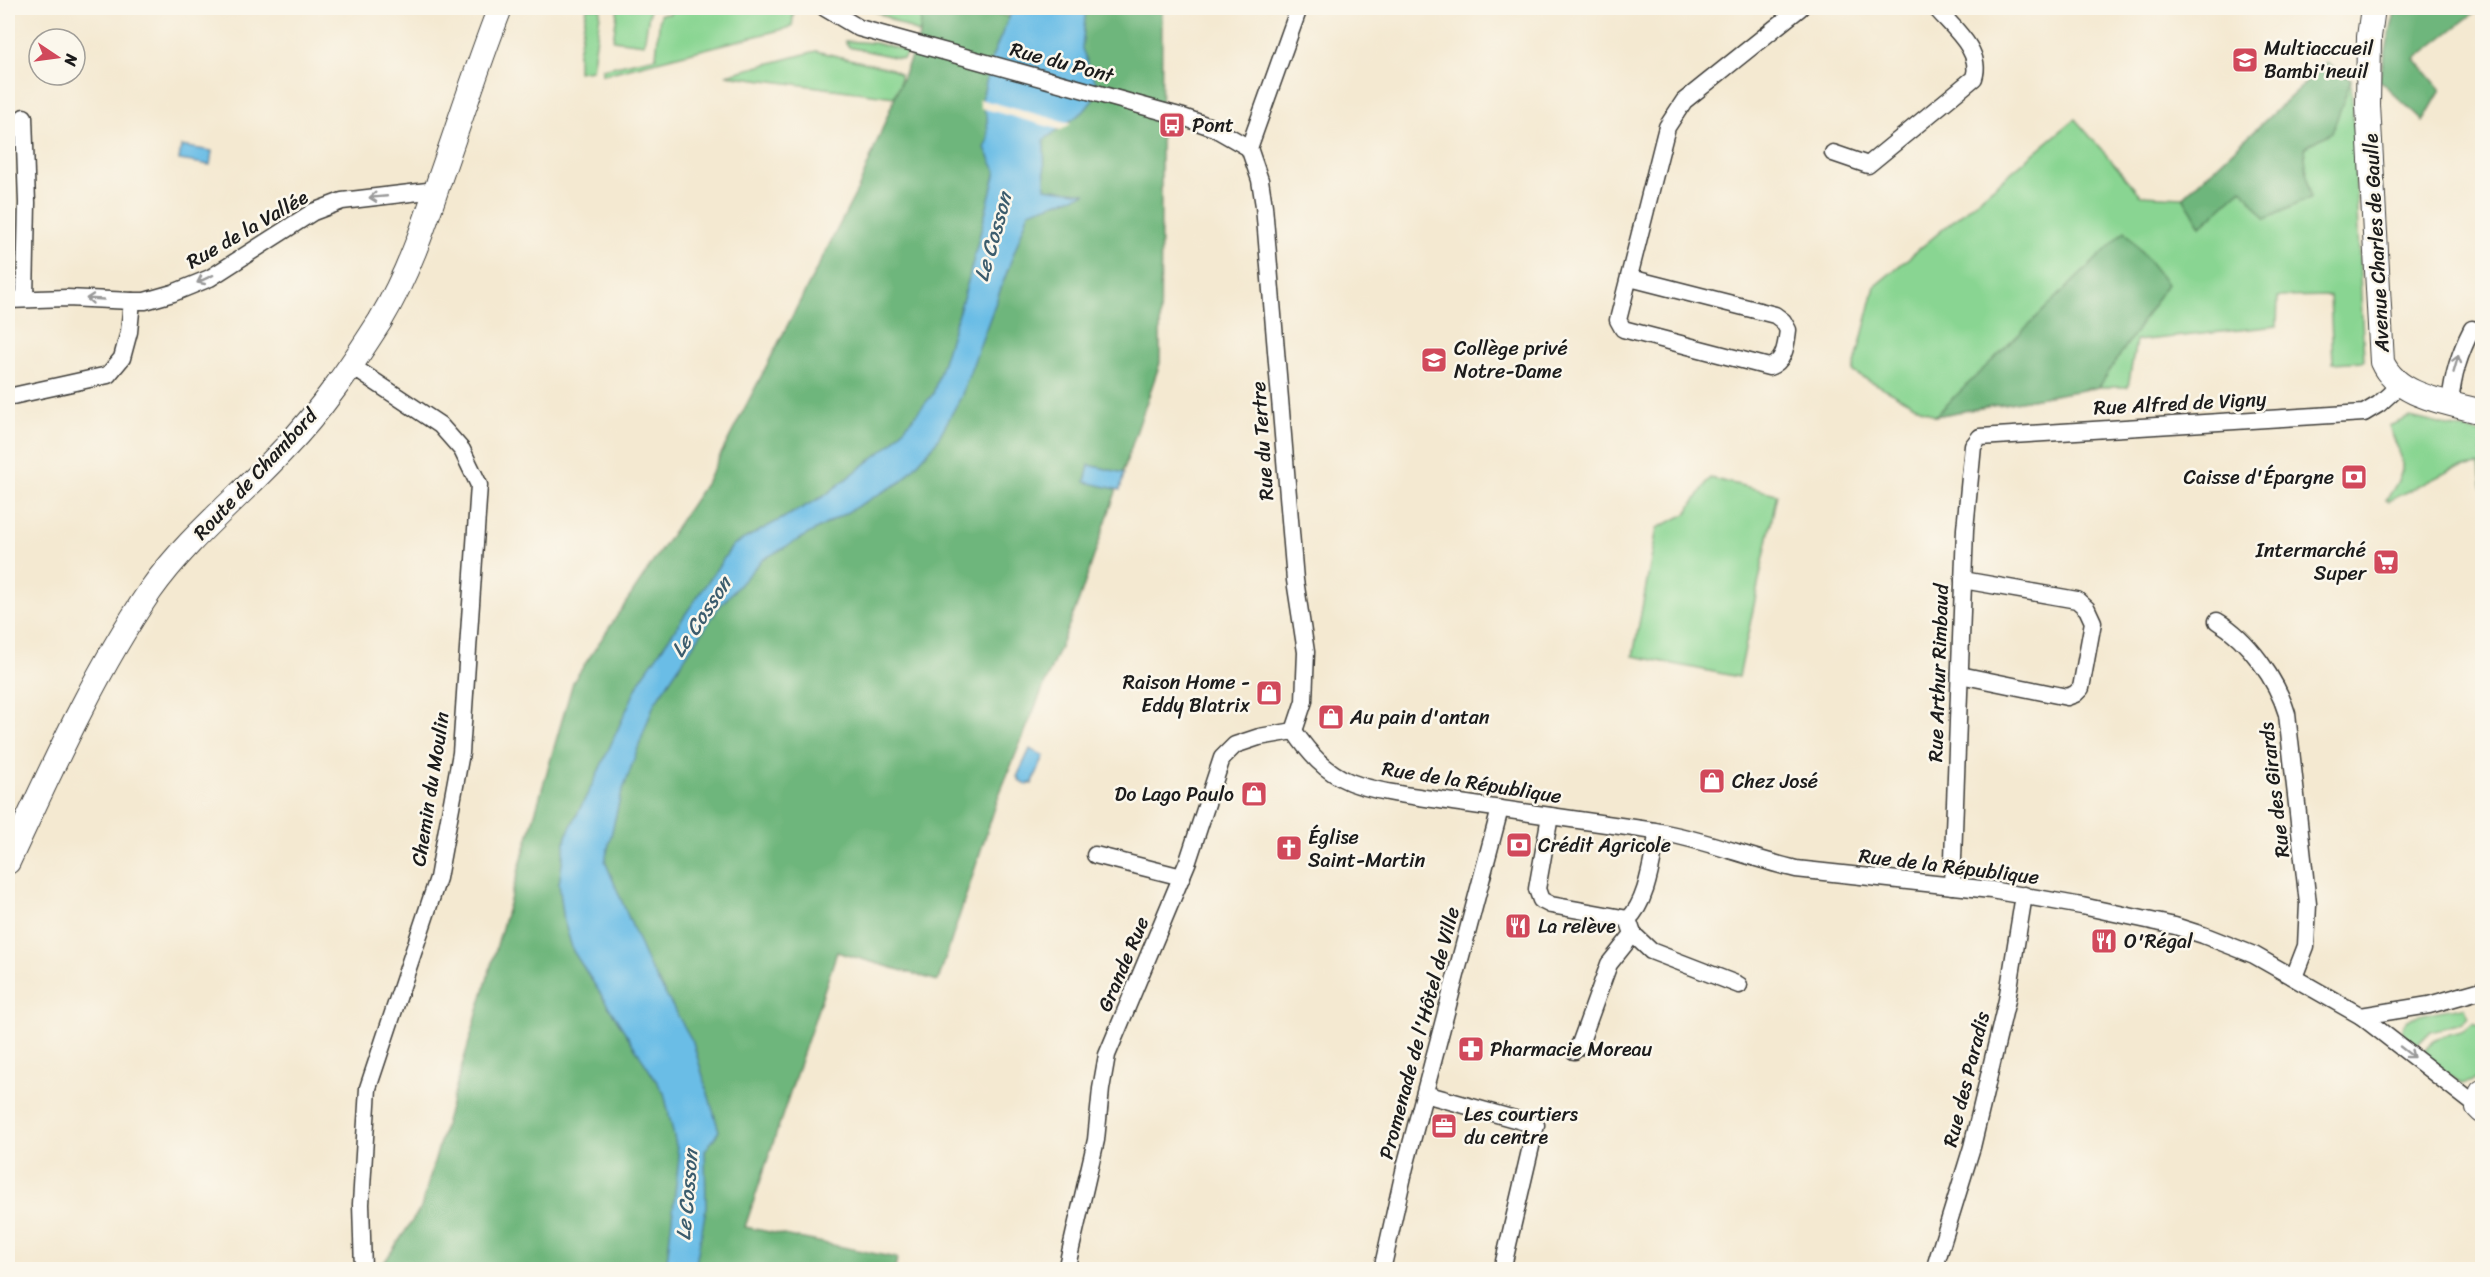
<svg xmlns="http://www.w3.org/2000/svg" width="2490" height="1277" font-family="Sriracha,sans-serif">
	<style>
		.green { fill: #89d592; stroke: #527857; stroke-width: 1.5 }
		.forest { fill: #6eb67c; stroke: #45694c; stroke-width: 1.5 }
		.water { fill: #6abde6; stroke: #436c81; stroke-width: 1.5 }
		.pier { fill: #f4e9d1 }
		.lines { fill: none; stroke-linecap: round; stroke-linejoin: round }
		.street-casing { stroke: #3c3b37; stroke-width: 19 }
		.secondary-casing { stroke: #3c3b37; stroke-width: 26 }
		.street { stroke: #fff; stroke-width: 16 }
		.secondary { stroke: #fff; stroke-width: 24 }
		.oneway { stroke: #999 }
		.labels { text-anchor: middle; stroke-width: 5; stroke-linejoin: round; paint-order: stroke }
		.poi-label { font-size: 20px; fill: #1c1c1c; stroke: #fbf7ec; text-anchor: start }
		.street-label { font-size: 20px; fill: #1c1c1c; stroke: #fbf7ec }
		.water-label { font-size: 21px; font-style: italic; fill: #3b5c6d; stroke: #fbf7ec }
	</style>
	<rect width="100%" height="100%" fill="#fbf7ec"/>
	<filter id="ink" filterUnits="userSpaceOnUse"><feTurbulence type="fractalNoise" baseFrequency=".0167" numOctaves="2"/><feDisplacementMap in="SourceGraphic" scale="12" xChannelSelector="R" yChannelSelector="G"/><feConvolveMatrix kernelMatrix="1 2 1 2 8 2 1 2 1" color-interpolation-filters="sRGB"/></filter>
	<filter id="wash" filterUnits="userSpaceOnUse"><feTurbulence type="fractalNoise" baseFrequency=".008" numOctaves="4" result="noise"/><feDisplacementMap in="SourceGraphic" scale="24" xChannelSelector="R" yChannelSelector="G"/><feGaussianBlur stdDeviation="1.35" result="paint"/><feColorMatrix in="noise" values="0 0 0 0 0 0 0 0 0 0 0 0 0 0 0 0 0 1.4 0 .05"/><feComposite in="paint" operator="in"/></filter>
	<g filter="url(#wash)">
		<rect width="100%" height="100%" fill="#f4e9d1"/>
		<!-- green -->
		<g class="green">
			<polygon points="587,8 601,8 592,70 578,72 578,53"/>
			<polygon points="618,8 650,8 644,44 613,40"/>
			<polygon points="670,8 789,8 794,9 792,27 602,75 602,69 656,57 660,14 670,14"/>
			<polygon points="869,8 922,8 920,34 873,10"/>
			<polygon points="845,41 875,43 905,50 907,53 903,59 898,58 849,47"/>
			<polygon points="816,51 892,69 900,74 900,84 894,97 726,75"/>
			<polygon points="2327,63 2351,80 2364,361 2333,363 2330,296 2278,297 2277,326 2136,341 2128,387 2099,387 1935,416 1853,372 1875,286 2075,119 2141,195 2183,197"/>
			<path d="M 2410,417 L 2482,434 L 2482,489 L 2479,465 L 2453,469 L 2389,501 L 2386,500 C 2411,465 2403,464 2389,426 Z"/>
			<polygon points="1710,478 1777,494 1739,677 1633,656 1657,528 1686,514"/>
			<path d="M 2465,1007 L 2468,1017 L 2462,1023 L 2431,1031 L 2414,1048 C 2374,1014 2442,1011 2465,1007 Z"/>
			<path d="M 2473,1023 L 2482,1026 L 2482,1058 L 2476,1080 L 2462,1084 L 2420,1054 C 2427,1047 2433,1040 2443,1036 C 2457,1030 2460,1035 2473,1023 Z"/>
		</g>
		<!-- forest -->
		<g class="forest">
			<polygon points="922,8 970,8 1013,17 1016,8 1162,8 1160,363 1078,603 999,795 938,981 837,952 745,1227 897,1258 895,1269 379,1270 421,1208 573,682 707,481 859,187 920,34"/>
			<polygon points="2396,8 2480,8 2415,59 2441,90 2423,121 2379,80"/>
			<polygon points="2327,63 2351,80 2332,132 2304,148 2310,198 2266,219 2242,189 2201,226 2183,197"/>
			<polygon points="2125,231 2167,284 2099,387 1935,416"/>
		</g>
		<!-- water -->
		<g class="water">
			<polygon points="1013,8 1086,8 1082,49 1097,85 1093,100 1084,111 1044,140 1045,188 1086,193 1029,212 961,397 935,444 901,482 762,560 719,607 654,704 620,798 605,861 648,964 693,1042 719,1131 705,1151 706,1208 695,1269 666,1269 679,1158 664,1093 573,951 564,921 559,884 566,836 596,777 640,680 733,545 824,496 891,444 933,394 967,285 996,171 985,148 988,141 987,116 981,103 992,57"/>
			<polygon points="181,146 212,151 210,165 179,160"/>
			<polygon points="1089,465 1124,473 1120,490 1085,482"/>
			<polygon points="1030,749 1044,756 1032,784 1029,783 1028,785 1019,781 1020,778 1017,777"/>
		</g>
		<!-- pier -->
		<polygon class="pier" points="979,99 1070,123 1072,123 1061,130 981,108"/>
	</g>
	<g filter="url(#ink)">
		<g class="lines">
			<defs>
				<g id="street">
					<polyline points="825,8 859,28 1183,117 1214,128 1249,148"/>
					<polyline points="24,117 27,203 25,298"/>
					<polyline points="1249,148 1260,180 1264,206 1295,580 1306,652 1304,701 1294,731"/>
					<polyline points="1249,148 1299,8"/>
					<path d="M 1833,153 L 1868,165 L 1974,78 C 1983,51 1952,27 1936,8"/>
					<path d="M 1630,278 L 1775,315 L 1783,321 L 1788,330 C 1786,345 1785,362 1769,367 L 1623,329 L 1618,320 L 1667,127 L 1684,101 L 1800,8"/>
					<polyline points="8,300 67,298 132,301 145,301 173,293 210,278 313,212 342,201 436,190"/>
					<polyline points="350,365 440,425 462,450 479,485 461,753 438,878 368,1088 361,1204 363,1270"/>
					<polyline points="8,397 108,375 122,358 129,332 132,301"/>
					<path d="M 2450,403 C 2453,375 2459,354 2472,329"/>
					<path d="M 2217,621 C 2248,639 2277,680 2287,714 L 2308,904 L 2306,946 L 2294,977"/>
					<polyline points="1960,675 2067,697 2075,694 2081,688 2093,622 2087,609 2077,600 1963,580"/>
					<path d="M 1294,731 C 1309,753 1325,772 1350,782 C 1378,793 1422,797 1453,802 C 1520,812 1588,821 1655,831 C 1703,839 1749,858 1796,869 L 1991,890 L 2082,906 L 2175,926 L 2203,935 L 2254,955 L 2361,1016 L 2478,1107"/>
					<path d="M 1550,816 L 1537,889 L 1541,900 L 1551,905 L 1628,919 C 1648,902 1652,857 1658,832"/>
					<polyline points="1095,855 1182,877"/>
					<polyline points="1952,886 1965,529 1973,446 1980,437 2364,413 2379,404 2401,384"/>
					<polyline points="1633,934 1651,951 1739,985"/>
					<polyline points="2361,1016 2429,1005 2482,990"/>
					<polyline points="1574,1051 1580,1044 1609,964 1633,934 1628,919"/>
					<polyline points="1425,1094 1536,1125 1502,1270"/>
					<polyline points="1066,1270 1096,1140 1101,1089 1107,1055 1188,861 1222,758 1235,745 1259,737 1294,731"/>
					<polyline points="1382,1270 1405,1167 1500,809"/>
					<polyline points="1934,1270 1972,1147 2007,1000 2024,895"/>
				</g>
				<g id="secondary">
					<path d="M 2373,8 L 2369,37 L 2368,105 L 2382,362 C 2398,398 2449,402 2482,412"/>
					<path d="M 8,862 C 51,770 93,675 150,591 C 188,537 240,497 284,449 C 321,411 352,365 380,321 C 407,276 424,227 440,178 C 460,121 478,64 500,8"/>
					<polyline points="2482,1092 2478,1107 2482,1111"/>
				</g>
			</defs>
			<!-- street casing -->
			<use href="#street" class="street-casing"/>
			<!-- secondary casing -->
			<use href="#secondary" class="secondary-casing"/>
			<!-- street -->
			<use href="#street" class="street"/>
			<!-- secondary -->
			<use href="#secondary" class="secondary"/>
		</g>
		<!-- one-way arrows -->
		<defs><path id="oneway-shaft" d="M-6 0H5M1.5-3L5.5 0L1.5 3" fill="none" stroke-width="1.6" stroke-linecap="round" stroke-linejoin="round" transform="scale(1.5)"/></defs>
		<g class="oneway">
			<use href="#oneway-shaft" transform="translate(378 197) rotate(175)"/>
			<use href="#oneway-shaft" transform="translate(205 279) rotate(155)"/>
			<use href="#oneway-shaft" transform="translate(95 299) rotate(-177)"/>
			<use href="#oneway-shaft" transform="translate(2456 364) rotate(-74)"/>
			<use href="#oneway-shaft" transform="translate(2407 1052) rotate(38)"/>
		</g>
	</g>
	<!-- icons -->
	<defs>
		<symbol id="school-square" viewBox="-11 -11 22 22"><rect x="-9" y="-9" width="18" height="18" rx="4" fill="#d1495b" stroke="#fbf7ec"/><path d="M0-5L7-2L0 1L-7-2ZM-4 1L0 2.5L4 1V4Q0 6-4 4Z" fill="#fff"/></symbol>
		<symbol id="bus-square" viewBox="-11 -11 22 22"><rect x="-9" y="-9" width="18" height="18" rx="4" fill="#d1495b" stroke="#fbf7ec"/><path d="M-5-6H5V4H4V6H2V4H-2V6H-4V4H-5ZM-3.5-4V0h7V-4ZM-3.5 1.2v1.5H-2V1.2ZM2 1.2v1.5H3.5V1.2Z" fill="#fff"/></symbol>
		<symbol id="bank-square" viewBox="-11 -11 22 22"><rect x="-9" y="-9" width="18" height="18" rx="4" fill="#d1495b" stroke="#fbf7ec"/><path d="M-6-4H6V4H-6ZM0-2.3a2.3 2.3 0 1 0 0 4.6a2.3 2.3 0 1 0 0-4.6Z" fill="#fff"/></symbol>
		<symbol id="supermarket-square" viewBox="-11 -11 22 22"><rect x="-9" y="-9" width="18" height="18" rx="4" fill="#d1495b" stroke="#fbf7ec"/><path d="M-6-5.5h2.5l.6 2H6L4.5 2H-2.5L-4.4-4H-6ZM-1.5 3.2a1.3 1.3 0 1 0 .1 0ZM3 3.2a1.3 1.3 0 1 0 .1 0Z" fill="#fff"/></symbol>
		<symbol id="shop-square" viewBox="-11 -11 22 22"><rect x="-9" y="-9" width="18" height="18" rx="4" fill="#d1495b" stroke="#fbf7ec"/><path d="M-5-2.5h2.3a2.7 3.5 0 0 1 5.4 0H5L5.5 6h-11ZM-1.5-2.5h3a1.5 2.3 0 0 0-3 0Z" fill="#fff"/></symbol>
		<symbol id="church-square" viewBox="-11 -11 22 22"><rect x="-9" y="-9" width="18" height="18" rx="4" fill="#d1495b" stroke="#fbf7ec"/><path d="M-1.2-6h2.4v3.5h3.3v2.4h-3.3V6h-2.4V-.1h-3.3v-2.4h3.3Z" fill="#fff"/></symbol>
		<symbol id="restaurant-square" viewBox="-11 -11 22 22"><rect x="-9" y="-9" width="18" height="18" rx="4" fill="#d1495b" stroke="#fbf7ec"/><path d="M-5-6h1v4h1v-4h1v4h1v-4h1v5L-1.5 .5V6h-2V.5L-5-1ZM5-6V6H3V1.5H1.5Q1.5-4 5-6Z" fill="#fff"/></symbol>
		<symbol id="pharmacy-square" viewBox="-11 -11 22 22"><rect x="-9" y="-9" width="18" height="18" rx="4" fill="#d1495b" stroke="#fbf7ec"/><path d="M-2-6h4v4h4v4h-4v4h-4v-4h-4v-4h4Z" fill="#fff"/></symbol>
		<symbol id="office-square" viewBox="-11 -11 22 22"><rect x="-9" y="-9" width="18" height="18" rx="4" fill="#d1495b" stroke="#fbf7ec"/><path d="M-6-3h4V-5.5h4V-3h4V5H-6ZM-1-4.5V-3h2v-1.5ZM-6 0V1H6V0Z" fill="#fff"/></symbol>
	</defs>
	<g fill-rule="evenodd">
		<use href="#school-square" x="2230" y="45" width="30" height="30"/>
		<use href="#bus-square" x="1157" y="110" width="30" height="30"/>
		<use href="#school-square" x="1419" y="345" width="30" height="30"/>
		<use href="#bank-square" x="2339" y="462" width="30" height="30"/>
		<use href="#supermarket-square" x="2371" y="547" width="30" height="30"/>
		<use href="#shop-square" x="1254" y="678" width="30" height="30"/>
		<use href="#shop-square" x="1316" y="702" width="30" height="30"/>
		<use href="#shop-square" x="1697" y="766" width="30" height="30"/>
		<use href="#shop-square" x="1239" y="779" width="30" height="30"/>
		<use href="#bank-square" x="1504" y="830" width="30" height="30"/>
		<use href="#church-square" x="1274" y="833" width="30" height="30"/>
		<use href="#restaurant-square" x="1503" y="911" width="30" height="30"/>
		<use href="#restaurant-square" x="2089" y="926" width="30" height="30"/>
		<use href="#pharmacy-square" x="1456" y="1034" width="30" height="30"/>
		<use href="#office-square" x="1429" y="1111" width="30" height="30"/>
	</g>
	<g class="labels">
		<!-- poi labels -->
		<g class="poi-label">
			<text x="2264" y="55">Multiaccueil<tspan x="2264" dy="23">Bambi'neuil</tspan></text>
			<text x="1192" y="132">Pont</text>
			<text x="1454" y="355">Collège privé<tspan x="1454" dy="23">Notre-Dame</tspan></text>
			<text x="2334" y="484" text-anchor="end">Caisse d'Épargne</text>
			<text x="2366" y="557" text-anchor="end">Intermarché<tspan x="2366" dy="23">Super</tspan></text>
			<text x="1250" y="689" text-anchor="end">Raison Home -<tspan x="1250" dy="23">Eddy Blatrix</tspan></text>
			<text x="1350" y="724">Au pain d'antan</text>
			<text x="1732" y="788">Chez José</text>
			<text x="1234" y="801" text-anchor="end">Do Lago Paulo</text>
			<text x="1308" y="844">Église<tspan x="1308" dy="23">Saint-Martin</tspan></text>
			<text x="1538" y="852">Crédit Agricole</text>
			<text x="1538" y="933">La relève</text>
			<text x="2124" y="948">O'Régal</text>
			<text x="1490" y="1056">Pharmacie Moreau</text>
			<text x="1464" y="1121">Les courtiers<tspan x="1464" dy="23">du centre</tspan></text>
		</g>
		<!-- street labels -->
		<g class="street-label">
			<text transform="translate(1062 62) rotate(15)" y="7">Rue du Pont</text>
			<text transform="translate(247 229) rotate(-30)" y="7">Rue de la Vallée</text>
			<text transform="translate(2376 243) rotate(-93)" y="7">Avenue Charles de Gaulle</text>
			<text transform="translate(2180 403) rotate(-3)" y="7">Rue Alfred de Vigny</text>
			<text transform="translate(1262 441) rotate(-94)" y="7">Rue du Tertre</text>
			<text transform="translate(255 474) rotate(-47)" y="7">Route de Chambord</text>
			<text transform="translate(1938 673) rotate(-88)" y="7">Rue Arthur Rimbaud</text>
			<text transform="translate(1472 782) rotate(9)" y="7">Rue de la République</text>
			<text transform="translate(430 789) rotate(-81)" y="7">Chemin du Moulin</text>
			<text transform="translate(2274 790) rotate(-97)" y="7">Rue des Girards</text>
			<text transform="translate(1949 866) rotate(7)" y="7">Rue de la République</text>
			<text transform="translate(1123 964) rotate(-67)" y="7">Grande Rue</text>
			<text transform="translate(1419 1033) rotate(-75)" y="7">Promenade de l'Hôtel de Ville</text>
			<text transform="translate(1966 1079) rotate(-76)" y="7">Rue des Paradis</text>
		</g>
		<!-- water labels -->
		<g class="water-label">
			<text transform="translate(993 237) rotate(-74)" y="7">Le Cosson</text>
			<text transform="translate(701 617) rotate(-56)" y="7">Le Cosson</text>
			<text transform="translate(687 1195) rotate(-85)" y="7">Le Cosson</text>
		</g>
	</g>
	<!-- margin -->
	<rect width="2490" height="1277" fill="none" stroke="#fbf7ec" stroke-width="30"/>
	<!-- north arrow -->
	<g transform="translate(57 57) rotate(103)"><circle r="28" fill="#fbf7ec" stroke="#a29f99" stroke-width="1.5"/>
	<path d="M0-4.5L10 22L0 15L-10 22Z" fill="#d1495b"/>
	<text y="-9" font-size="16" font-weight="bold" text-anchor="middle" fill="#1c1c1c">N</text>
	</g>
</svg>
